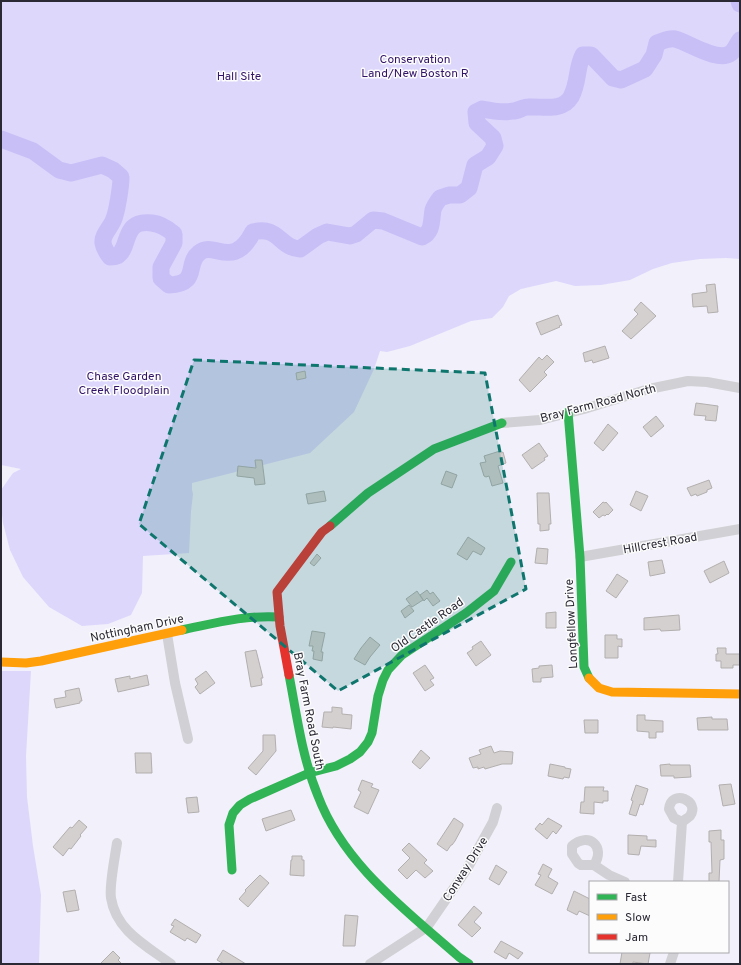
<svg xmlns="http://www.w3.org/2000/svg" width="741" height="965" font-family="Overpass,sans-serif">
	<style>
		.green { fill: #ddd7fc }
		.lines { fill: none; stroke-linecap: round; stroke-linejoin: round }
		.river { stroke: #c8bff6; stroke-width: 17 }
		.building { fill: #d5d0d0; stroke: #b3afaf }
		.street { stroke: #d1d0d4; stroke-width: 10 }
		.fast { stroke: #30b455; stroke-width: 9 }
		.slow { stroke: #ff9f0a; stroke-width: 9 }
		.jam { stroke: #e5322d; stroke-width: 9 }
		.marked { fill: #0f766e; fill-opacity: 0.2; stroke: #0f766e; stroke-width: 3; stroke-dasharray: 8 5; stroke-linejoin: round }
		.labels { text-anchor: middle; stroke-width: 3; stroke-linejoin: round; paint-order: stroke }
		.park-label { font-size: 12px; fill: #311368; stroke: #fcfcfc }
		.street-label { font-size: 12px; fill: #2a2934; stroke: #fcfcfc }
	</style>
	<rect width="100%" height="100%" fill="#f2f0fa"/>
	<!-- green -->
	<g class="green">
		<polygon points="1,1 740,1 740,259 726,258 700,259 672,263 653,269 630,280 601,285 575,286 556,281 521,289 509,296 503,307 492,318 471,321 410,346 387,352 380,351 374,369 354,412 310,453 192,483 192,490 193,494 191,511 189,553 143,556 142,593 131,615 108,624 82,626 49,607 23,577 10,550 3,523 1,506 1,490 13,473 21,469 1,465"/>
		<polygon points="1,671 31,671 26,756 27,797 33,846 41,895 39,964 1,964"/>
	</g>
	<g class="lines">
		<!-- river -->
		<g class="river">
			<polyline points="739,1 740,4"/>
			<path d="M 1,139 L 33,151 L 59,170 L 71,173 L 102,165 L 113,170 L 121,177 C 121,186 117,213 113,221 C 110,228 102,235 103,243 C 104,249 107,253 110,257 C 112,257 115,257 117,256 C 131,248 121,219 152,223 C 161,224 167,228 174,234 L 174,243 L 161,267 L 161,278 L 169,285 C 200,284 185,264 199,253 C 214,240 233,271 253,232 C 278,225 280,248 300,249 L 318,236 L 327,232 L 350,236 L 356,234 L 373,220 L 383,221 L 422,237 C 433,232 431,221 433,210 C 434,206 437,202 440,198 L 449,195 L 460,195 L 469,188 L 475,165 L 488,157 L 495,146 L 493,138 L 477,123 L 476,112 L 482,109 C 492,111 503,113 513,111 C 518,111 523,107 528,107 C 543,106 562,112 571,97 C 579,82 576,68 583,55 L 591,55 L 613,78 L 621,80 L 645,69 L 654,55 L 657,43 C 663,41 669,38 675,39 C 688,42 718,63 731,53 C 735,50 737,44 740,40"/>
		</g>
	</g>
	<!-- building -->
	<g class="building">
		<polygon points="715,284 718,312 708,313 707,306 693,307 692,294 707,292 706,285"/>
		<polygon points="641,302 656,316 631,339 622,331 638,314 634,310"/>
		<polygon points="558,315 562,325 559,326 560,327 541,335 536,323"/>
		<polygon points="605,346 609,358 593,363 592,360 585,362 583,353"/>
		<polygon points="547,355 554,362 544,372 547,375 530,392 519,380 539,357 542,360"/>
		<polygon points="305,371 306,378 297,380 296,373"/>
		<polygon points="696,403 718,406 716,421 705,420 706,416 694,415"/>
		<polygon points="656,416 664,426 651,437 643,427"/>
		<polygon points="608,424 618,433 603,451 594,443"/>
		<polygon points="539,443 548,456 544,458 545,460 532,469 522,455"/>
		<polygon points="500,451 501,453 503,452 506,463 498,466 503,483 492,486 489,476 486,477 484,476 480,463 486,462 484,456"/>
		<polygon points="255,460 262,460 265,484 255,485 254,478 237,476 238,466 256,468"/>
		<polygon points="446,471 457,475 452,488 441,484"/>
		<polygon points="709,480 712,488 707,490 707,492 697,496 696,494 691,496 687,488"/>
		<polygon points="324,491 326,501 308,504 306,494"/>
		<polygon points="636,491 648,496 641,511 630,505"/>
		<polygon points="537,493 549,493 551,524 549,524 549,530 540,531 540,524 538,524"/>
		<polygon points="603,502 605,503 606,502 613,510 608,515 607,514 605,516 603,515 599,518 593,512"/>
		<polygon points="468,537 485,548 481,555 473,551 467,560 457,554"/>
		<polygon points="537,548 548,549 547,564 535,563"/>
		<polygon points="317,554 321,558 314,566 310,563"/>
		<polygon points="662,560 665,573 650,576 648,562"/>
		<polygon points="724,561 729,573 710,583 704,571"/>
		<polygon points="617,574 628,581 616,598 606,591"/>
		<polygon points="427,590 430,594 433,592 440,601 433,606 427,598 424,601 420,595"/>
		<polygon points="417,591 423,600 412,607 406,599"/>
		<polygon points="409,605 414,611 405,618 401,611"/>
		<polygon points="556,612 556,628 546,628 546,613"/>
		<polygon points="679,615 680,630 661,631 660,629 644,630 644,618"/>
		<polygon points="312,631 325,633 321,652 323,652 322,661 313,659 314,651 312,651 313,646 309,646"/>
		<polygon points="605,635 617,635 617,639 622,639 622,647 618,646 618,658 605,658"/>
		<polygon points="370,637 380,645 370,657 365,665 354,659 361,648"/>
		<polygon points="481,641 491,655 476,666 467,653 473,649 472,647"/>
		<polygon points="717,648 726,648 726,654 740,654 740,665 733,665 733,668 721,668 721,661 716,661 716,654 718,654"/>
		<polygon points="256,650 263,678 261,678 262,685 251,687 245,652"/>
		<polygon points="425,665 434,678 430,680 434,685 425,691 413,673"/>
		<polygon points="552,665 553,677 541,678 541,682 533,682 532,669 539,668 539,666"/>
		<polygon points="206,671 215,683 200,694 195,687 198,684 195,679"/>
		<polygon points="147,675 149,685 118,692 115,679 130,676 130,679"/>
		<polygon points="79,688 82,701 80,701 80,703 56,708 54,699 66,697 65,691"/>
		<polygon points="332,707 342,708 342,714 352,715 351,729 333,727 333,728 322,727 324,712 332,712"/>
		<polygon points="637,715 645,715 645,720 663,721 663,732 656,732 656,738 649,738 649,732 637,731"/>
		<polygon points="712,717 712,719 727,719 728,730 698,730 697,718"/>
		<polygon points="584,720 598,720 598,733 585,733"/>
		<polygon points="263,735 275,735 276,751 256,775 248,768 263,751"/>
		<polygon points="491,746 494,753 500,751 513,752 512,764 502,764 485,769 484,767 478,769 478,767 473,768 469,758 481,754 479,750"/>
		<polygon points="421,750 430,758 420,769 412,762"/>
		<polygon points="135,753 151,753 152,773 136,773"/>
		<polygon points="550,764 565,767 565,768 571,769 569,778 564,777 563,779 548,776"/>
		<polygon points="670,764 670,765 690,765 691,777 674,778 674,776 661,776 660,765"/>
		<polygon points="362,780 373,784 371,787 379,790 368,814 354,807 361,792 358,790"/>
		<polygon points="731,784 735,804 723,806 719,785"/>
		<polygon points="636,785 648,789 643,805 640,804 636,816 629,814 633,801 631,800"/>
		<polygon points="585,787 604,787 603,791 608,791 608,801 603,801 603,803 594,802 594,814 580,813 581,802 584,802"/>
		<polygon points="197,797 199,812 188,813 186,798"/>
		<polygon points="291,810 295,820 266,831 262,819"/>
		<polygon points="454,818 463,824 463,826 455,841 452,845 451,845 447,851 437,844"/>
		<polygon points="548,818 562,826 556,834 553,831 547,839 535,829 540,823 542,825"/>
		<polygon points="79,820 87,827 80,835 81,836 71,849 69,848 63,856 53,847 70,827 72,828"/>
		<polygon points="721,830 721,840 724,840 724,859 720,860 719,882 709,882 709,873 712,873 711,842 709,842 709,831"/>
		<polygon points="628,835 647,836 647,840 656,840 656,847 641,846 639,855 628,854"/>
		<polygon points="409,843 427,860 424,863 433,871 425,878 416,870 407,879 398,870 410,858 402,850"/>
		<polygon points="292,856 302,856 302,860 304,860 304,876 290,875 291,860 292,860"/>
		<polygon points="543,864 552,869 548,877 558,883 552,894 535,885 541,875 538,874"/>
		<polygon points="496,865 507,872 499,885 489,879"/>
		<polygon points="260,875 269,883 248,907 239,899 246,891 245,890"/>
		<polygon points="75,890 79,910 67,912 63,892"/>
		<polygon points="574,891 590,899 590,916 579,911 577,915 567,910"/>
		<polygon points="474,906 482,913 474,922 481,928 472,937 458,925"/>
		<polygon points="345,915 358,916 355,946 343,946"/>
		<polygon points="175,919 201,935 196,943 187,938 185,941 170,932 174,926 171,925"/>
		<polygon points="501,941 523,953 518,959 509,953 506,959 494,952"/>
		<polygon points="223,950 246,964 224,964 217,960"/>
		<polygon points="113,951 120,958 118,960 122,964 100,964"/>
		<polygon points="622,952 650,953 648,964 633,962 633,964 620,964"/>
	</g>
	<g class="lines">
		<!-- street -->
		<g class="street">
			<polyline points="502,423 540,420 584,409 649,389 688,381 707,382 740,388"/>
			<polyline points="580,557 740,529"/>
			<polyline points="167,634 175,683 188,739"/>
			<path d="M 117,843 C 115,857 109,886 111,898 C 116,931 147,946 171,964"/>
			<path d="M 594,865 C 606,847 589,831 572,846 L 572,854 L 578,863 L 581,865 L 594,865 L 609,875 L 625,882"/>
			<path d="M 678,882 L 682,822 C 684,820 688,818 690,816 C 701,801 671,788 669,809 L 674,818 L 682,822"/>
			<polyline points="370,964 427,927 467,869 493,822 497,808"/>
			<polyline points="670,964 674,952"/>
		</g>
		<!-- fast -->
		<g class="fast">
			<polyline points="568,412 580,557 584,667 589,678"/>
			<polyline points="330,526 368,493 434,449 502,423"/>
			<path d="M 182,630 C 216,623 244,615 279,617"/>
			<path d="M 289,675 C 297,716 302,757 318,796 C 344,865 406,910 459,957 L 469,964"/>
			<polyline points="232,870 229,825 233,813 240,805 250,799 309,773 336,766 350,759 360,752 368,742 372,733 378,696 383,680 388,670 402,655 466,613 494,591 511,562"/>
		</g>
		<!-- slow -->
		<g class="slow">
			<polyline points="1,662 26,663 41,661 182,630"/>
			<polyline points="589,678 599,688 612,692 740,694"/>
		</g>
		<!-- jam -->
		<polyline class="jam" points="289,675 280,626 277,592 322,532 330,526"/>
	</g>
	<!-- marked area -->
	<path class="marked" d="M 194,360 L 485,373 L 526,589 L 338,691 L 139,524 Z"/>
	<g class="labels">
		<!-- park labels -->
		<g class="park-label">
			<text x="415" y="63">Conservation<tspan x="415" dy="14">Land/New Boston R</tspan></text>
			<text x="239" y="80">Hall Site</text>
			<text x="124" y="380">Chase Garden<tspan x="124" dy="14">Creek Floodplain</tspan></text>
		</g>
		<!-- street labels -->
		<g class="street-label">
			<text transform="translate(598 403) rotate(-15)" y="4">Bray Farm Road North</text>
			<text transform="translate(660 543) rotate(-10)" y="4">Hillcrest Road</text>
			<text transform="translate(571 624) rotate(-93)" y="4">Longfellow Drive</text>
			<text transform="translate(427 625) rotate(-35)" y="4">Old Castle Road</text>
			<text transform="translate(137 628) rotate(-12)" y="4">Nottingham Drive</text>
			<text transform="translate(309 711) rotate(79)" y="4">Bray Farm Road South</text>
			<text transform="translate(465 869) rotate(-58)" y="4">Conway Drive</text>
		</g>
	</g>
	<!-- border -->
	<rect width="741" height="965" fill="none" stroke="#2a2934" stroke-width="4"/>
	<!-- legend -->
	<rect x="589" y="881" width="140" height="72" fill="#fcfcfc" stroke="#a8a8ac"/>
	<rect x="597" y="894" width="20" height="6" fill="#30b455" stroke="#a8a8ac"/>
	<text x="625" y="901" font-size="12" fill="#2a2934">Fast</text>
	<rect x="597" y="914" width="20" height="6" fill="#ff9f0a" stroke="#a8a8ac"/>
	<text x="625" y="921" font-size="12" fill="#2a2934">Slow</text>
	<rect x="597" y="934" width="20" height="6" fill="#e5322d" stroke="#a8a8ac"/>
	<text x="625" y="941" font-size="12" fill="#2a2934">Jam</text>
</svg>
